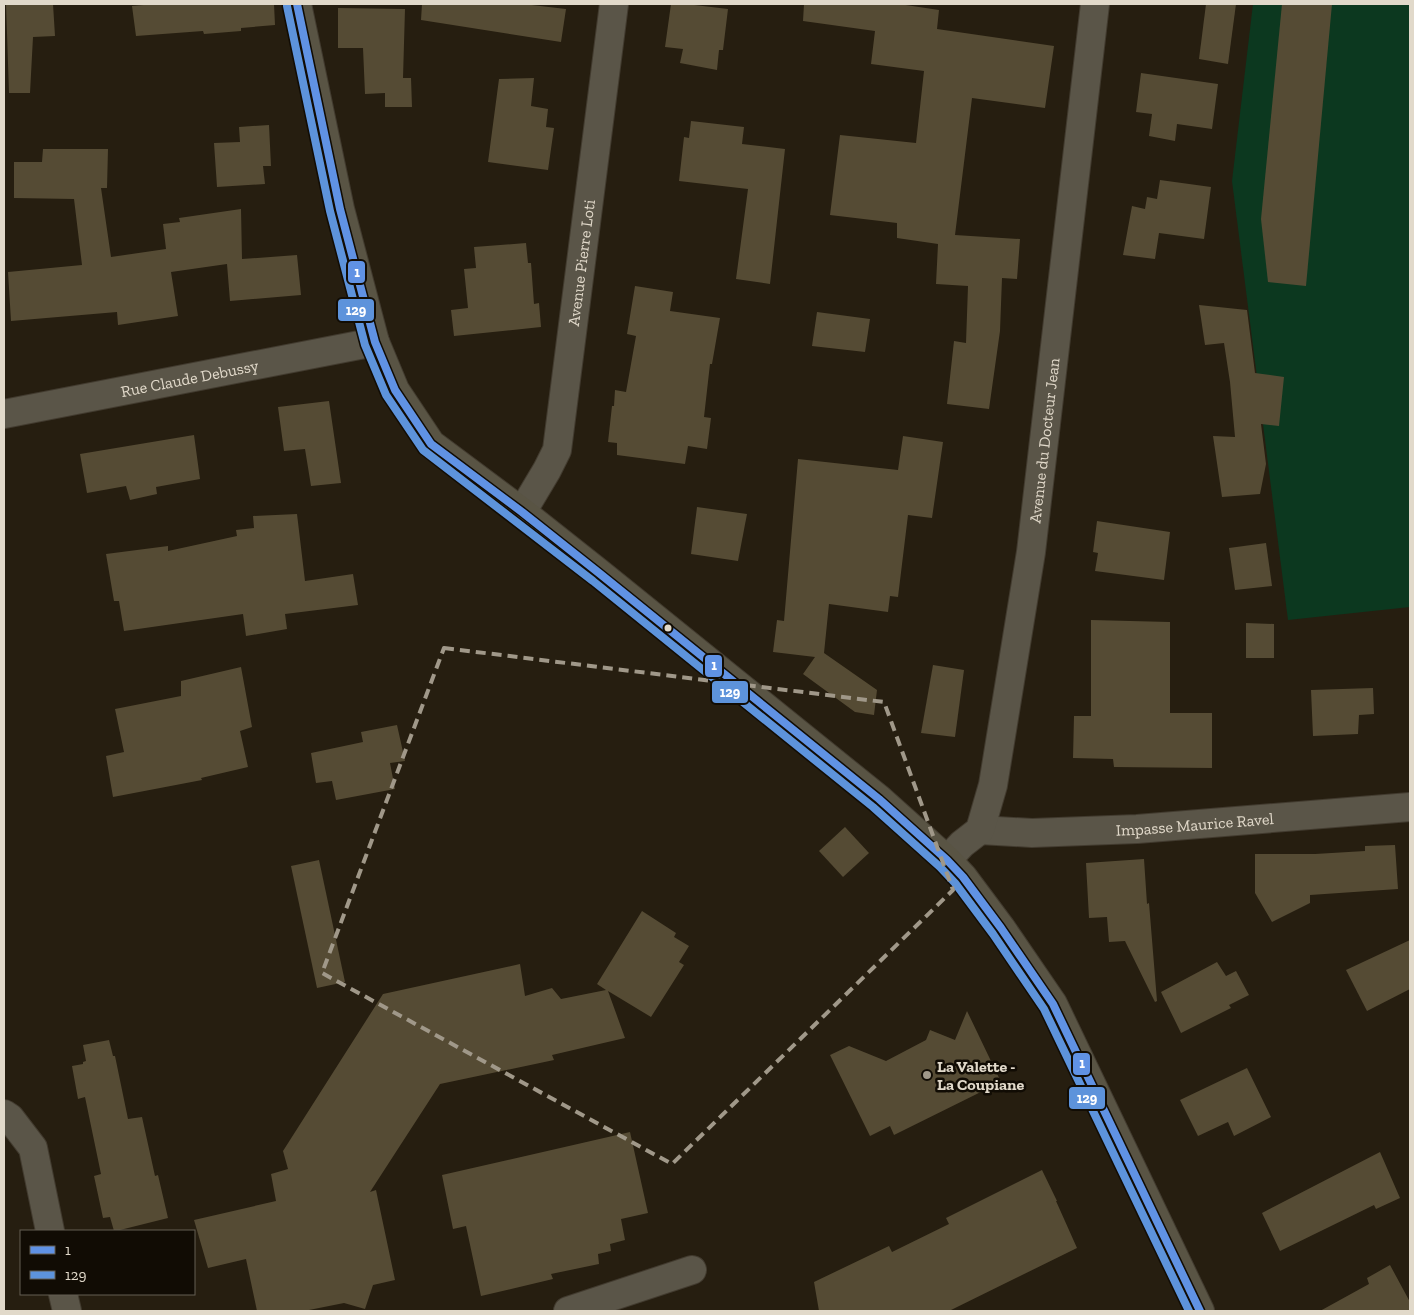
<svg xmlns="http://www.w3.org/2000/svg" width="1414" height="1315" font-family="'Zilla Slab',serif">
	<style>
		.green { fill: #0c381f }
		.building { fill: #554b34 }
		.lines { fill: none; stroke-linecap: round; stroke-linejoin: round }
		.minor-casing { stroke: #423b2f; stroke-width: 30 }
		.major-casing { stroke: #423b2f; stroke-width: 30 }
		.minor { stroke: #5a5548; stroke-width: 28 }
		.major { stroke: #595444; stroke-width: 28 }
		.bus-1-casing { stroke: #110c04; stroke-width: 11 }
		.bus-2-casing { stroke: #110c04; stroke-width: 11 }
		.bus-1 { stroke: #6092e4; stroke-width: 8 }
		.bus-2 { stroke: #5d93db; stroke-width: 8 }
		.marked { fill: none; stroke: #a09889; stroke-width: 4; stroke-dasharray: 10 6; stroke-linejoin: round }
		.bus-dot { fill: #e1d9ca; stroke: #110c04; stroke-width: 2 }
		.poi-dot { fill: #a09889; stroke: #110c04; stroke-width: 2 }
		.labels { text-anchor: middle; stroke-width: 5; stroke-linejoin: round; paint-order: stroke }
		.street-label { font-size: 16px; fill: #e1d9ca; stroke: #110c04 }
		.poi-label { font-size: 16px; font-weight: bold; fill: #e1d9ca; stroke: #110c04; text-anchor: start }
		.line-badge { stroke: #110c04; stroke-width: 2 }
		.badge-label { font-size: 14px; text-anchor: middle; font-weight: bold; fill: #fff }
	</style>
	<rect width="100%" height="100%" fill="#261e10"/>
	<!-- green -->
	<polygon class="green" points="1253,4 1410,4 1410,607 1288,620 1232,181"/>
	<!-- building -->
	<g class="building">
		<polygon points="6,4 53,4 55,36 33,37 30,93 9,93"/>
		<polygon points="155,4 274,4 275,25 241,28 241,31 204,34 203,31 136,36 132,6"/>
		<polygon points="422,4 523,4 566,9 561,42 421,20"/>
		<polygon points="671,4 686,4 728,9 723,50 719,50 717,70 680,63 683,49 665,47"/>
		<polygon points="804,4 899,4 939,10 937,29 1054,46 1045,108 972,98 955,235 1020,239 1017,279 1002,278 1000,331 989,409 947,404 954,341 966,343 968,286 936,284 938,244 897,238 897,223 830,215 840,135 916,143 924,71 871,64 875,31 803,21"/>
		<polygon points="1206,4 1236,4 1228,64 1199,59"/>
		<polygon points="1282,4 1332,4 1306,286 1268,282 1261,219"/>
		<polygon points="338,8 405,9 403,78 411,78 412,107 385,107 385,93 365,94 363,48 338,48"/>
		<polygon points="1141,73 1218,84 1212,129 1177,124 1175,141 1149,136 1152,114 1136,112"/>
		<polygon points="534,78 531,106 548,109 546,127 554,128 548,170 488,162 499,79"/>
		<polygon points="691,121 744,127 742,144 785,149 770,284 736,279 748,189 679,181 684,137 689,138"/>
		<polygon points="269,125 271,166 263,166 265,184 217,187 214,143 240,142 239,127"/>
		<polygon points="43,149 108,149 107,188 101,188 111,257 166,249 163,224 180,222 179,218 241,209 242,259 297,255 301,295 230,301 227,264 171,272 178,316 118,325 117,312 11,321 8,272 82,265 74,199 14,198 14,162 42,162"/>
		<polygon points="1160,180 1211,187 1204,239 1159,233 1155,259 1123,255 1132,206 1145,209 1147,197 1157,199"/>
		<polygon points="526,243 528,263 531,263 534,304 539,303 541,327 454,336 451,310 468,308 464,269 476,268 474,247"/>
		<polygon points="635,286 673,292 670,311 720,318 712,364 710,364 704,417 711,418 707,449 688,446 685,464 617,455 617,443 608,442 612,406 614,406 615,390 626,392 636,336 627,334"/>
		<polygon points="1199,305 1247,310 1255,373 1284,377 1279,426 1261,424 1266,464 1260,494 1222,497 1213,436 1235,437 1230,382 1224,343 1205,345"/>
		<polygon points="817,312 870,319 865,352 812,346"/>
		<polygon points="329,401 341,483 311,486 305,449 284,451 278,407"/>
		<polygon points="194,435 200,479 156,487 157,494 130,500 126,486 87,493 80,454"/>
		<polygon points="903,436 943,442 932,518 908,515 898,597 890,596 888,612 829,604 824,653 877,690 874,715 855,712 803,674 815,657 773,652 777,620 784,621 798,459 898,470"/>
		<polygon points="697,507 747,514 738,561 691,554"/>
		<polygon points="297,514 305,581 353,574 358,605 285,614 287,629 246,636 243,614 124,631 119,601 114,601 106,554 168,546 168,551 237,536 236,530 254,528 253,516"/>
		<polygon points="1097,521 1170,532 1164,580 1095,571 1098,553 1093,552"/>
		<polygon points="1266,543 1272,586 1235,590 1229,548"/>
		<polygon points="1091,620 1170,622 1170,713 1212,713 1212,768 1114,767 1113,759 1073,758 1074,716 1091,716"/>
		<polygon points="1246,623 1274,624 1274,658 1246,658"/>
		<polygon points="933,665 964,670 955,737 921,733"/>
		<polygon points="241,667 252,727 240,731 248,767 201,778 202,780 113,797 106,756 124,752 115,709 181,696 181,681"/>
		<polygon points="1373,688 1374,714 1359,715 1358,734 1313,736 1311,690"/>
		<polygon points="397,725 405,761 390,763 395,789 336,800 332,781 316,783 311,753 363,742 361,732"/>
		<polygon points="845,827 869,853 843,877 819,851"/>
		<polygon points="1395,845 1398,889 1310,895 1310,903 1272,922 1255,893 1255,854 1315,854 1365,851 1365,846"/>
		<polygon points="1144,859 1147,904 1149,903 1157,1001 1155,1002 1125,941 1109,942 1107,917 1089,918 1086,863"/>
		<polygon points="319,860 345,982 317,988 291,866"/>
		<polygon points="642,911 676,933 674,937 689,946 679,962 684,965 651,1017 608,991 625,1038 552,1055 554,1060 440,1084 370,1192 376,1190 395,1280 373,1285 365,1309 344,1303 304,1311 257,1311 246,1259 208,1268 194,1220 276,1201 271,1174 288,1169 283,1151 383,994 520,964 525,996 552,988 561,999 606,990 597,984"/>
		<polygon points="1410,940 1410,989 1367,1011 1346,970"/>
		<polygon points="1217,962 1226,976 1236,971 1249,995 1229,1005 1231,1008 1181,1033 1161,992"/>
		<polygon points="967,1011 1001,1082 894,1135 890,1126 870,1136 830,1055 849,1046 886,1061 926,1040 930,1030 955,1040"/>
		<polygon points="109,1040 113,1056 115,1056 128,1119 142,1117 155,1176 158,1175 168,1218 116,1231 114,1231 110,1217 103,1218 94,1176 101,1174 85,1097 78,1099 72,1066 83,1064 83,1062 86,1061 83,1045"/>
		<polygon points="1247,1068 1271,1117 1234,1136 1228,1122 1198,1136 1180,1100"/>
		<polygon points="630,1132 648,1213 621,1219 625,1240 610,1244 611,1251 598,1254 599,1264 551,1274 553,1279 481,1296 466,1226 453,1229 442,1175"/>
		<polygon points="1380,1152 1400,1198 1376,1209 1374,1205 1280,1251 1262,1213"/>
		<polygon points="1042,1170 1057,1201 1056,1201 1077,1248 949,1311 819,1311 814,1282 889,1246 892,1252 949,1224 946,1218"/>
		<polygon points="1390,1265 1410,1302 1410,1311 1320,1311 1369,1284 1367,1278"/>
	</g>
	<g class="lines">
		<defs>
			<g id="minor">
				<path id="s1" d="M 4,414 L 375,342"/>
				<path id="s2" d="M 522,512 L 547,470 L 557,450 L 614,4"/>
				<path id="s3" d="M 980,830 L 1032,833 L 1137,829 L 1410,807"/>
				<path id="s4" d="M 947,860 L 962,844 L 980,830 L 993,785 L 1031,552 L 1095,4"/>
				<polyline points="4,1114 10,1118 33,1148 50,1231"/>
				<polyline points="63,1294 67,1311"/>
				<polyline points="568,1311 692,1270"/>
			</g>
			<polyline id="major" points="297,4 340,209 375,342 395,390 431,444 522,512 599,573 879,799 947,860 963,877 1001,928 1053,1004 1200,1311"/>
		</defs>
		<!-- minor casing -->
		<use href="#minor" class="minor-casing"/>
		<!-- major casing -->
		<use href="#major" class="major-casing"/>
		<!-- minor -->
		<use href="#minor" class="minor"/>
		<!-- major -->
		<use href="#major" class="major"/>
		<defs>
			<polyline id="bus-1" points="297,4 340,209 375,342 395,390 431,444 522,512 599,573 879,799 947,860 963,877 1001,928 1053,1004 1200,1311"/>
			<polyline id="bus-2" points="287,6 330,211 365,345 386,395 423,450 593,581 873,807 940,867 955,883 993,934 1044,1009 1189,1311"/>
		</defs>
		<!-- bus-1 casing -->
		<use href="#bus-1" class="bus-1-casing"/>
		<!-- bus-2 casing -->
		<use href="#bus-2" class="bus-2-casing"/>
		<!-- bus-1 -->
		<use href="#bus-1" class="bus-1"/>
		<!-- bus-2 -->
		<use href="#bus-2" class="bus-2"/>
	</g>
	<!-- marked area -->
	<path class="marked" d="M 444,648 L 884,702 L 953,890 L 672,1164 L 322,973 Z"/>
	<!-- markers -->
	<circle class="bus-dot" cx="668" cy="628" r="4.5"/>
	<circle class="poi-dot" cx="927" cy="1075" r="5"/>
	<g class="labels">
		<!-- street labels -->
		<g class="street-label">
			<text dy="6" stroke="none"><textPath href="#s2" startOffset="260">Avenue Pierre Loti</textPath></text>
			<text dy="6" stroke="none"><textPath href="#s1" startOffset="189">Rue Claude Debussy</textPath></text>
			<text dy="6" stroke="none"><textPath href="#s4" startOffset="440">Avenue du Docteur Jean</textPath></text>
			<text dy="6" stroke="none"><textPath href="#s3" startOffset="215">Impasse Maurice Ravel</textPath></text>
		</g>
		<!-- poi labels -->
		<g class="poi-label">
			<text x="937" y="1072">La Valette -<tspan x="937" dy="18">La Coupiane</tspan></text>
		</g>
	</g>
	<g class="line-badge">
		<rect x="347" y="260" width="19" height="24" rx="5" fill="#6092e4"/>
		<rect x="337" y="298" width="38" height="24" rx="5" fill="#5d93db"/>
		<rect x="704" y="654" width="19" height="24" rx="5" fill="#6092e4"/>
		<rect x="711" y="680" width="38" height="24" rx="5" fill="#5d93db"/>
		<rect x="1072" y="1052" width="19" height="24" rx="5" fill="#6092e4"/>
		<rect x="1068" y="1086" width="38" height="24" rx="5" fill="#5d93db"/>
	</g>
	<g class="badge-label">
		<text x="357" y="277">1</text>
		<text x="356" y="315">129</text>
		<text x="714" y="670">1</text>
		<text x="730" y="697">129</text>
		<text x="1082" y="1068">1</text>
		<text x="1087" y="1103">129</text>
	</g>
	<!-- border -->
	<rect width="1414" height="1315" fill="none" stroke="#e1d9ca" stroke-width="10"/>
	<!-- legend -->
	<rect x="20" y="1230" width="175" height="65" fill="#110c04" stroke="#645e53"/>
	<rect x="30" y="1246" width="25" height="8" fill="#6092e4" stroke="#645e53"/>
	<text x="65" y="1255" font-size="15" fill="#e1d9ca">1</text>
	<rect x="30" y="1271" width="25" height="8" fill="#5d93db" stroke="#645e53"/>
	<text x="65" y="1280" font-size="15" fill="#e1d9ca">129</text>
</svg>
